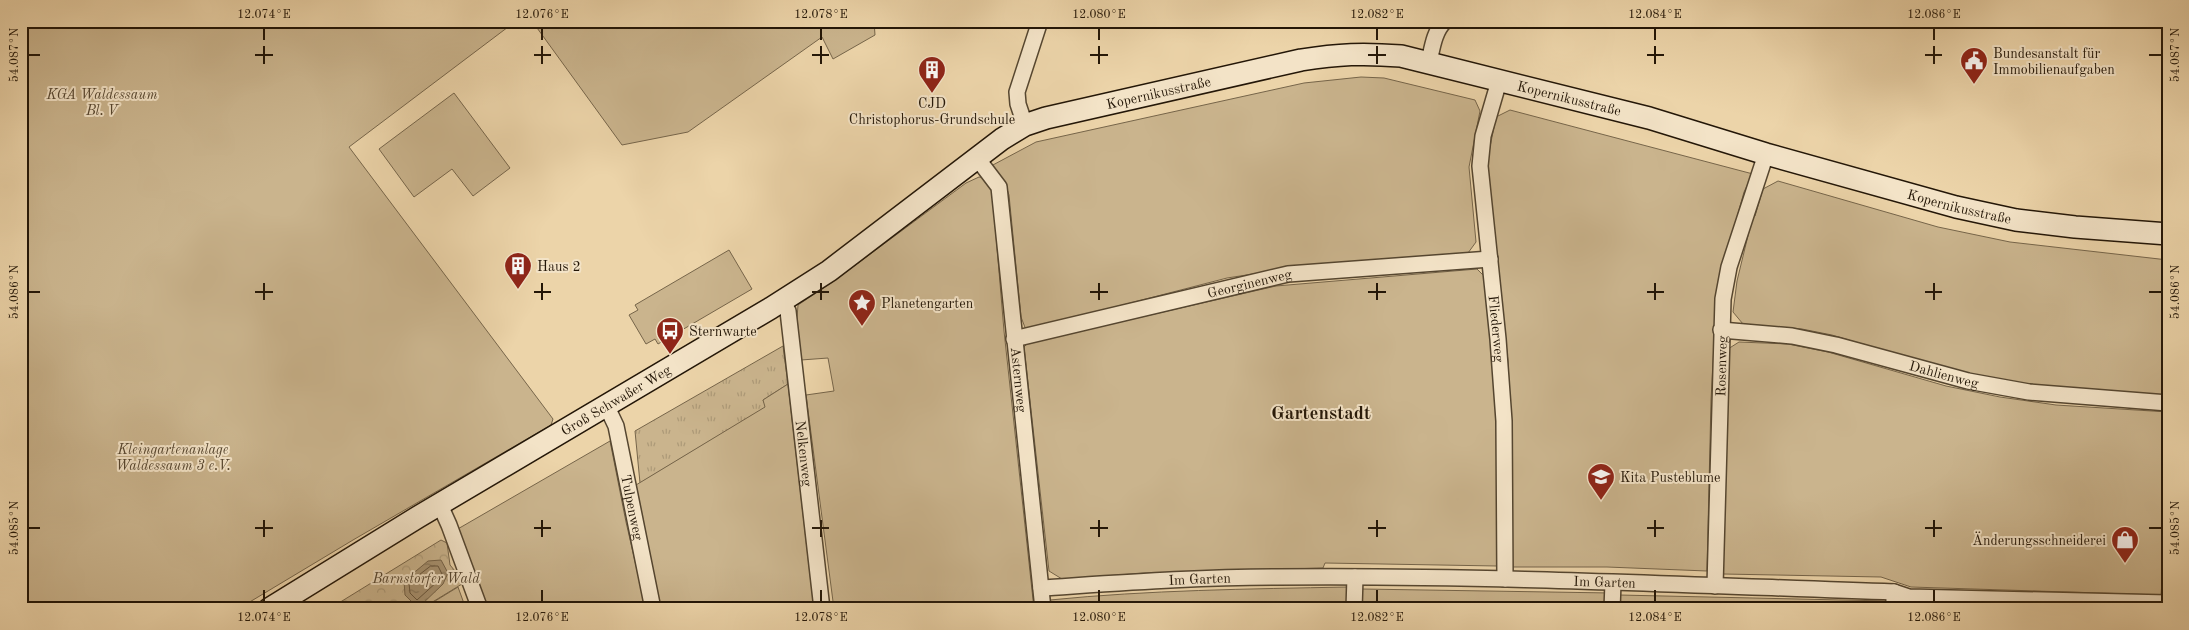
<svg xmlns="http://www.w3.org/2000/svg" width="2189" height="630" font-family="'Old Standard TT',serif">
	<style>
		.grass { fill: url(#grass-tufts); stroke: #76654a }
		.forest { fill: url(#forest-crowns); stroke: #76654a }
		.green { fill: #cab48d; stroke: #76654a }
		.water { fill: url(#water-ripples); stroke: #736147 }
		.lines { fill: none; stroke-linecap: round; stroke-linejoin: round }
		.shore { stroke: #66543c; stroke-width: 1 }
		.street-casing { stroke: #554630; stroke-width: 18 }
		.secondary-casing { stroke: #231607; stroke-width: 24 }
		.street { stroke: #f3e3c7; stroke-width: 15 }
		.secondary { stroke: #f3e3c7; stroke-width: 21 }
		.ticks { fill: none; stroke: #231607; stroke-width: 2 }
		.labels { text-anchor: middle; stroke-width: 4; stroke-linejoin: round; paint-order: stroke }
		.poi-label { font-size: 14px; fill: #231607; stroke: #f3e3c7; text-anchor: start }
		.street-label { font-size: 14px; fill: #231607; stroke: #f3e3c7 }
		.park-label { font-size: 14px; font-style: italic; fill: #55452f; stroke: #f3e3c7 }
		.district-label { font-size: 19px; font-weight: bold; fill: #231607; stroke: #f3e3c7 }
		.neatline { fill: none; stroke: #231607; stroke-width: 2 }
		.ticks-label { font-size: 12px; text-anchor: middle; fill: #231607 }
	</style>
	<defs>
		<pattern id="grass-tufts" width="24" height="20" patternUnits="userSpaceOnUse" patternTransform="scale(1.25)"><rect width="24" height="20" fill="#cab48d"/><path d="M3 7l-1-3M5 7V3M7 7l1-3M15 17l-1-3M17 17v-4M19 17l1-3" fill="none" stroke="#ad9a78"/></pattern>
		<pattern id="forest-crowns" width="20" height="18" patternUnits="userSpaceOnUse" patternTransform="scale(1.25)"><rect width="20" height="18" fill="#cab48d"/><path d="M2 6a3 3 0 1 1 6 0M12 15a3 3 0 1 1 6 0" fill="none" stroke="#ad9a78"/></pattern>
		<pattern id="water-ripples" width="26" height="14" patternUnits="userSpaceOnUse" patternTransform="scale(1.25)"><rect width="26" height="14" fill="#a89372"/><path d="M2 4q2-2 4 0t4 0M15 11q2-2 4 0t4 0" fill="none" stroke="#88775c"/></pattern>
	</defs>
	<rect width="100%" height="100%" fill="#ecd4a9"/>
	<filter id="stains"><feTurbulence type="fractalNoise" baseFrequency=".004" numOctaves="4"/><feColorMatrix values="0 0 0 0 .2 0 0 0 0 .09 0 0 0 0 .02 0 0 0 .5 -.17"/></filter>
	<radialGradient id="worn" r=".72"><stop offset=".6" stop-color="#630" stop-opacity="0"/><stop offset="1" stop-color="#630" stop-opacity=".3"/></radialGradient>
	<!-- grass -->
	<polygon class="grass" points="783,346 788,384 763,400 766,407 640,483 635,431"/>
	<!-- forest -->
	<polygon class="forest" points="441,540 447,543 450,565 460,577 462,584 421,609 329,609"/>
	<!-- green -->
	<g class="green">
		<polygon points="21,21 516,21 349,147 553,419 551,425 353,540 238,609 21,609"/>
		<polygon points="532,21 874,21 875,35 833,59 822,37 688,132 622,145"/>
		<polygon points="1361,77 1384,78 1475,100 1480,111 1469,167 1476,242 1468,253 1279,270 1227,278 1026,330 1021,317 1009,195 1006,186 991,166 1036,142 1304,83"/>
		<polygon points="454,93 510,168 473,196 452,169 414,197 379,149"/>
		<polygon points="1510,110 1753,174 1744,192 1717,289 1711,400 1707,571 1607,567 1512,567 1511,429 1508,361 1488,187 1488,157 1496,117"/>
		<polygon points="979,177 986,178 992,188 1004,331 1034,609 834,609 806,395 834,391 828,358 801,360 797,318 798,305 834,281 966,183"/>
		<polygon points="1778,181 1938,227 2010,242 2168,260 2168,397 2006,382 1922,362 1832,335 1802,329 1743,324 1733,312 1737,281 1753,215 1755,216 1763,189"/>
		<polygon points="729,250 752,289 658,344 655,339 646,344 629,315 638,310 635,305"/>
		<polygon points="1477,269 1487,279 1499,410 1497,566 1325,563 1323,568 1145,573 1062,579 1049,571 1024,347 1028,343 1276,286"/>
		<polygon points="1739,342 1788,344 1828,352 1946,386 2000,397 2056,405 2168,412 2168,504 2161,595 1911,587 1881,577 1723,574 1728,349"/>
		<polygon points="788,384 814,609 661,609 636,485 765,407 763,400"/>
		<polygon points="610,441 626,522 646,609 483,609 456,530"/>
		<polygon points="458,587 466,609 422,609"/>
		<path d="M 1348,587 L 1347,609 L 1051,609 L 1050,600 C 1149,590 1248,589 1348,587 Z"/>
		<polygon points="1362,589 1611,593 1610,609 1362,609"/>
		<polygon points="1619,595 1887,601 1887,609 1615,609"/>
		<polygon points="1910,607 2059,609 1906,609"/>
	</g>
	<!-- water -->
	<polygon class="water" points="441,560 448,573 443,584 418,608 405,595 404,581 428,561"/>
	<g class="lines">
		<!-- shore -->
		<polygon class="shore" points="431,566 438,566 442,574 438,581 417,600 410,593 409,583"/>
		<defs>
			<g id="street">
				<path d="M 1429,62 C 1432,49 1434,31 1445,21"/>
				<path id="s1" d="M 1499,81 L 1483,136 L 1480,166 L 1498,339 L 1504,421 L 1505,579"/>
				<polyline points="1025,125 1018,104 1017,92 1040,21"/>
				<path id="s2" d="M 977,158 L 999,187 L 1043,609"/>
				<path id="s3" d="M 782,301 L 788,311 L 822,609"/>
				<path id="s4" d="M 1721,330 L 1792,336 L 1836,345 L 1968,381 L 2029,392 L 2168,403"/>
				<path id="s5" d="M 1014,339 L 1288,274 L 1490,259"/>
				<path id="s6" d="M 607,407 L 616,426 L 653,609"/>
				<polyline points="440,505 449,525 480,609"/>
				<path id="s7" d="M 1715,586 L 1723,299 L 1729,267 L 1766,154"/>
				<path id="s8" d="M 1041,588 C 1119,583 1198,577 1277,577 C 1483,575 1689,585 1894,592 L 1909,597 L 2168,603"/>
				<polyline points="1354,609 1355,577"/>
				<polyline points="1612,609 1613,583"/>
				<polyline points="1894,609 1894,592"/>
			</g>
			<g id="secondary">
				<path id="s9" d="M 269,609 L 418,517 L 771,308 L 829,271 L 1002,139 L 1025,125 L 1046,118 L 1301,60 C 1339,54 1363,53 1401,56 L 1649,118 L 1766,154 L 1956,207 L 2016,220 L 2075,227 L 2168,234"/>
			</g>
		</defs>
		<!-- street casing -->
		<use href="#street" class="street-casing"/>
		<!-- secondary casing -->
		<use href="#secondary" class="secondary-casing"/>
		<!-- street -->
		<use href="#street" class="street"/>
		<!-- secondary -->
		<use href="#secondary" class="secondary"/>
	</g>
	<!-- ticks -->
	<path class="ticks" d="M 264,28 L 264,40M 542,28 L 542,40M 821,28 L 821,40M 1099,28 L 1099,40M 1377,28 L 1377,40M 1655,28 L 1655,40M 1934,28 L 1934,40M 264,46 L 264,64M 542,46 L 542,64M 821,46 L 821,64M 1099,46 L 1099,64M 1377,46 L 1377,64M 1655,46 L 1655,64M 1934,46 L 1934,64M 28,55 L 40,55M 255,55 L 273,55M 534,55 L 551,55M 812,55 L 829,55M 1090,55 L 1108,55M 1368,55 L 1386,55M 1647,55 L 1664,55M 1925,55 L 1942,55M 2149,55 L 2162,55M 264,283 L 264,300M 542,283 L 542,300M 821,283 L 821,300M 1099,283 L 1099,300M 1377,283 L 1377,300M 1655,283 L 1655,300M 1934,283 L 1934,300M 28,292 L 40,292M 255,292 L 273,292M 534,292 L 551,292M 812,292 L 829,292M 1090,292 L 1108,292M 1368,292 L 1386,292M 1647,292 L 1664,292M 1925,292 L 1942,292M 2149,292 L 2162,292M 264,520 L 264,537M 542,520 L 542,537M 821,520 L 821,537M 1099,520 L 1099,537M 1377,520 L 1377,537M 1655,520 L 1655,537M 1934,520 L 1934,537M 28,528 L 40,528M 255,528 L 273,528M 534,528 L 551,528M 812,528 L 829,528M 1090,528 L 1108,528M 1368,528 L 1386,528M 1647,528 L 1664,528M 1925,528 L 1942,528M 2149,528 L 2162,528M 264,590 L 264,602M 542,590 L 542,602M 821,590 L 821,602M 1099,590 L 1099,602M 1377,590 L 1377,602M 1655,590 L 1655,602M 1934,590 L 1934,602"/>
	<!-- icons -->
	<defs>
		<symbol id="civic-pin" viewBox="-11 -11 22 30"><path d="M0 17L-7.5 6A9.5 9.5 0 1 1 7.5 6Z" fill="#8f2418" stroke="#f3e3c7"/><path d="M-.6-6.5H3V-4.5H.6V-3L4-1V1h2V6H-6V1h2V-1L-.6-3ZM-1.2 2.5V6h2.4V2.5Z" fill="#fff"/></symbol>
		<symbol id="building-pin" viewBox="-11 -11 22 30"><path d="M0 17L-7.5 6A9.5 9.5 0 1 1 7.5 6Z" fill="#8f2418" stroke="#f3e3c7"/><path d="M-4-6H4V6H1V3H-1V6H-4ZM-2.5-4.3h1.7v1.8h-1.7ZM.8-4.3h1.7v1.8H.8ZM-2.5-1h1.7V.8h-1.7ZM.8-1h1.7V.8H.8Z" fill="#fff"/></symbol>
		<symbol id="sight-pin" viewBox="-11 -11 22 30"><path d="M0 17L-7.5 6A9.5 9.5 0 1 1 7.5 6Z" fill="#8f2418" stroke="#f3e3c7"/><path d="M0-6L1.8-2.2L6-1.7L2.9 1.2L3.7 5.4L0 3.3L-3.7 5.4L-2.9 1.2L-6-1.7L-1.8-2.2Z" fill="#fff"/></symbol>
		<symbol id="bus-pin" viewBox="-11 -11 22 30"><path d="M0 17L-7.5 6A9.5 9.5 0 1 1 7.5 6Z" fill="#8f2418" stroke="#f3e3c7"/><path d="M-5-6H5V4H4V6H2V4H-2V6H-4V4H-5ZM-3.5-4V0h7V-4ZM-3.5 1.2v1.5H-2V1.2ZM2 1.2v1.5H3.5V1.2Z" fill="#fff"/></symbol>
		<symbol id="school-pin" viewBox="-11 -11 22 30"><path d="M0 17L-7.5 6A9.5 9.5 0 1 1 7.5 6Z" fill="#8f2418" stroke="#f3e3c7"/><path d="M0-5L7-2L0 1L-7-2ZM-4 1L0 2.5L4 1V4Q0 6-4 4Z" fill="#fff"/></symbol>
		<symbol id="shop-pin" viewBox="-11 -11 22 30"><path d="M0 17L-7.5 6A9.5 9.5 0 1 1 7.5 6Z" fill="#8f2418" stroke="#f3e3c7"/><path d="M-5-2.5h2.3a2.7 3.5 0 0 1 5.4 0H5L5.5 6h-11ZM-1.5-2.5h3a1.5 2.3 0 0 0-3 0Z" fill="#fff"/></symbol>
	</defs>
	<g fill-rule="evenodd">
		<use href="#civic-pin" x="1958" y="45" width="32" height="43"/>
		<use href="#building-pin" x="916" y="54" width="32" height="43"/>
		<use href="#building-pin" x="502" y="250" width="32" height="43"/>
		<use href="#sight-pin" x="846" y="287" width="32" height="43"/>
		<use href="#bus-pin" x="654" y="315" width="32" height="43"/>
		<use href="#school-pin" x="1585" y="461" width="32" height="43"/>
		<use href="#shop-pin" x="2109" y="524" width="32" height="43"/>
	</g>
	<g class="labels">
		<!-- poi labels -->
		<g class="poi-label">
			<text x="1993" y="58">Bundesanstalt für<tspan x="1993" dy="16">Immobilienaufgaben</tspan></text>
			<text x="932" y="108" text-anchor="middle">CJD<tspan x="932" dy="16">Christophorus-Grundschule</tspan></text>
			<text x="537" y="271">Haus 2</text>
			<text x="881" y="308">Planetengarten</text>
			<text x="689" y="336">Sternwarte</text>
			<text x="1620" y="482">Kita Pusteblume</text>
			<text x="2106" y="545" text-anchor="end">Änderungsschneiderei</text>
		</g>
		<!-- street labels -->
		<g class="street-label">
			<text dy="5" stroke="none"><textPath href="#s9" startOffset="1036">Kopernikusstraße</textPath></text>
			<text dy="5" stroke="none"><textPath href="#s9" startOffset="1456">Kopernikusstraße</textPath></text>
			<text dy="5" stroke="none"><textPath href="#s9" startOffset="1861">Kopernikusstraße</textPath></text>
			<text dy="5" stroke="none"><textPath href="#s5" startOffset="242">Georginenweg</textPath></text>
			<text dy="5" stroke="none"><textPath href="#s1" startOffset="251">Fliederweg</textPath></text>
			<text dy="5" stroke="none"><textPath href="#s7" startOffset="220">Rosenweg</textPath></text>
			<text dy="5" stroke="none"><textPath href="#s4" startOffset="228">Dahlienweg</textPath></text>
			<text dy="5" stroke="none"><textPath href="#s2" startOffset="230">Asternweg</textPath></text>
			<text dy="5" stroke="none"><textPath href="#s9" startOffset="405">Groß Schwaßer Weg</textPath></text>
			<text dy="5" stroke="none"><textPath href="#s3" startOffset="155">Nelkenweg</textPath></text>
			<text dy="5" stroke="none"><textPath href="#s6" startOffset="104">Tulpenweg</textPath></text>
			<text dy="5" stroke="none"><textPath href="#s8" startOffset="159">Im Garten</textPath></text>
			<text dy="5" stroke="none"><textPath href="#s8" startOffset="564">Im Garten</textPath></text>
		</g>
		<!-- park labels -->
		<g class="park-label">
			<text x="102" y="99">KGA Waldessaum<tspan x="102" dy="16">Bl. V</tspan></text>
			<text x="173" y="454">Kleingartenanlage<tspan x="173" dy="16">Waldessaum 3 e.V.</tspan></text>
			<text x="426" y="583">Barnstorfer Wald</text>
		</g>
		<!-- district labels -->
		<g class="district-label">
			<text x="1321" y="419">Gartenstadt</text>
		</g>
	</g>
	<!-- margin -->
	<rect width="2189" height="630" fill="none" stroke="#ecd4a9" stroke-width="55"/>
	<rect x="28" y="28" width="2134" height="574" class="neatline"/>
	<g class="ticks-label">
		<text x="264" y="18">12.074°E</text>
		<text x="542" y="18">12.076°E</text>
		<text x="821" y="18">12.078°E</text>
		<text x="1099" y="18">12.080°E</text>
		<text x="1377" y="18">12.082°E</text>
		<text x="1655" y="18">12.084°E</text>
		<text x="1934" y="18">12.086°E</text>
		<text transform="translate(14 55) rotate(-90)" y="4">54.087°N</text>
		<text transform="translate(2175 55) rotate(-90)" y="4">54.087°N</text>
		<text transform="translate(14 292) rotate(-90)" y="4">54.086°N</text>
		<text transform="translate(2175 292) rotate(-90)" y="4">54.086°N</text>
		<text transform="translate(14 528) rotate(-90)" y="4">54.085°N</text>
		<text transform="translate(2175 528) rotate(-90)" y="4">54.085°N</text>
		<text x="264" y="621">12.074°E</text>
		<text x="542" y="621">12.076°E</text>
		<text x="821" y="621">12.078°E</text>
		<text x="1099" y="621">12.080°E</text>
		<text x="1377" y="621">12.082°E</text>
		<text x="1655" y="621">12.084°E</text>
		<text x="1934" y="621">12.086°E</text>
	</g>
	<rect width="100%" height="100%" filter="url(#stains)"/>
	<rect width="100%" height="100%" fill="url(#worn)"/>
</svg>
